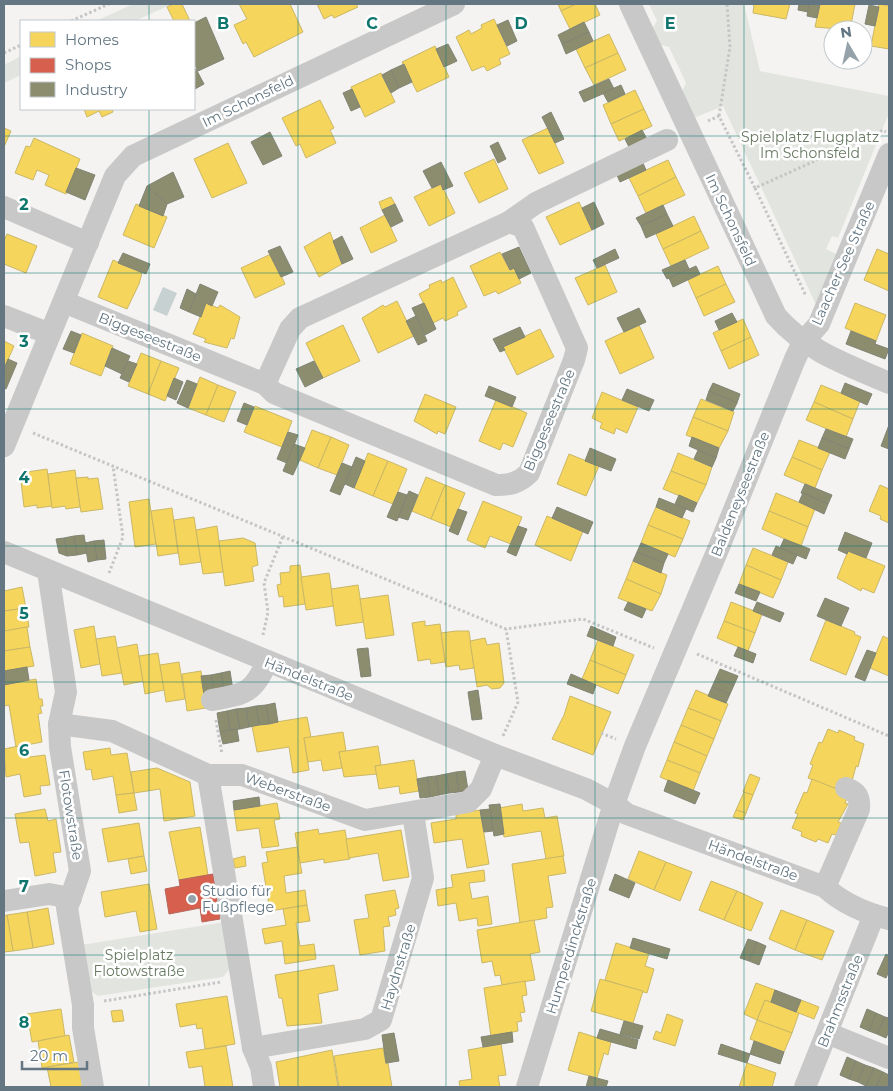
<svg xmlns="http://www.w3.org/2000/svg" width="893" height="1091" font-family="Montserrat,sans-serif">
	<style>
		.green { fill: #e2e5df }
		.water { fill: #c7d1d2 }
		.homes { fill: #f6d55c; stroke: #cab867 }
		.shops { fill: #d6604d; stroke: #b4675d }
		.industry { fill: #8c8c6e; stroke: #808574 }
		.lines { fill: none; stroke-linecap: round; stroke-linejoin: round }
		.path { stroke: #c4c6c6; stroke-width: 3; stroke-dasharray: 2.5 2.5; stroke-linecap: butt }
		.minor { stroke: #c8c8c9; stroke-width: 22 }
		.grid { fill: none; stroke: #0f766e; stroke-width: 1; stroke-opacity: 0.55 }
		.poi-dot { fill: #96a2a9; stroke: #fff; stroke-width: 2 }
		.labels { text-anchor: middle; stroke-width: 5; stroke-linejoin: round; paint-order: stroke }
		.street-label { font-size: 14px; fill: #637682; stroke: #fff }
		.park-label { font-size: 14px; fill: #687962; stroke: #fff }
		.poi-label { font-size: 14px; fill: #637682; stroke: #fff; text-anchor: start }
		.grid-label { font-size: 16px; text-anchor: middle; font-weight: bold; fill: #0f766e; stroke: #fff; stroke-width: 5; stroke-linejoin: round; paint-order: stroke }
	</style>
	<rect width="100%" height="100%" fill="#f4f3f1"/>
	<!-- green -->
	<g class="green">
		<polygon points="133,4 172,4 135,21 96,21"/>
		<polygon points="649,4 744,4 760,71 889,96 889,113 838,238 832,236 826,249 840,256 818,309 723,106 694,118 681,93 686,83 669,47 658,44 651,30 657,21"/>
		<polygon points="21,56 21,75 4,83 4,65"/>
		<polygon points="225,922 232,966 223,977 98,996 88,989 81,945"/>
	</g>
	<!-- water -->
	<polygon class="water" points="163,287 177,293 167,316 153,310"/>
	<!-- homes -->
	<g class="homes">
		<polygon points="173,4 182,4 190,21 174,21 167,7"/>
		<polygon points="239,4 290,4 303,32 254,57 246,42 243,44 234,25 247,19"/>
		<polygon points="317,4 356,4 358,7 334,18 332,15 324,19"/>
		<polygon points="558,4 576,4 561,11"/>
		<polygon points="576,4 595,4 600,15 570,29 561,11"/>
		<polygon points="754,4 790,4 786,19 753,13"/>
		<polygon points="820,4 855,4 850,30 815,27"/>
		<polygon points="879,4 889,6 889,49 871,46"/>
		<polygon points="494,19 510,54 499,59 501,64 487,71 484,66 472,71 456,37 469,30 471,34 482,28 481,25"/>
		<polygon points="609,34 618,53 585,68 576,49"/>
		<polygon points="435,46 449,77 417,92 402,62"/>
		<polygon points="618,53 626,70 594,85 585,68"/>
		<polygon points="381,73 395,102 365,117 351,87"/>
		<polygon points="635,90 644,109 611,124 603,105"/>
		<polygon points="320,100 334,128 330,130 336,143 306,158 300,144 296,146 282,118"/>
		<polygon points="84,109 112,109 113,112 102,117 99,111 87,117"/>
		<polygon points="644,109 652,126 619,141 611,124"/>
		<polygon points="4,128 11,131 4,147"/>
		<polygon points="548,128 564,163 539,174 522,140"/>
		<polygon points="34,138 80,159 66,194 45,185 49,175 37,170 33,180 15,173 26,146 30,147"/>
		<polygon points="228,143 247,183 212,198 194,159"/>
		<polygon points="494,159 508,189 479,203 464,173"/>
		<polygon points="668,160 676,177 638,196 629,178"/>
		<polygon points="676,177 685,195 646,213 638,196"/>
		<polygon points="441,184 455,213 429,226 414,197"/>
		<polygon points="391,197 395,204 382,210 379,202"/>
		<polygon points="579,202 592,230 560,245 546,217"/>
		<polygon points="136,204 167,217 154,248 123,235"/>
		<polygon points="385,215 397,241 371,253 360,228"/>
		<polygon points="694,216 701,231 663,249 656,234"/>
		<polygon points="701,231 709,248 671,266 663,249"/>
		<polygon points="330,232 342,264 319,277 304,247"/>
		<polygon points="7,234 37,246 26,273 4,264 4,241"/>
		<polygon points="877,249 889,254 889,291 864,280"/>
		<polygon points="500,252 510,270 514,268 521,283 498,294 496,291 484,296 470,266"/>
		<polygon points="271,254 285,284 255,298 241,268"/>
		<polygon points="113,260 142,273 139,284 127,309 98,297"/>
		<polygon points="605,265 617,292 588,305 575,278"/>
		<polygon points="718,266 726,284 696,298 688,280"/>
		<polygon points="453,277 467,307 457,312 458,315 445,321 443,318 433,323 419,294 430,288 429,285 441,280 442,283"/>
		<polygon points="726,284 735,302 704,316 696,298"/>
		<polygon points="397,301 414,336 378,353 362,318 383,305 385,307"/>
		<polygon points="206,303 218,308 220,305 240,317 234,339 231,338 227,348 204,342 206,339 193,334"/>
		<polygon points="855,303 886,315 876,341 845,328"/>
		<polygon points="743,319 751,337 721,351 713,333"/>
		<polygon points="343,325 360,361 323,378 306,343"/>
		<polygon points="639,325 654,358 620,374 605,341"/>
		<polygon points="540,329 554,357 517,375 503,347"/>
		<polygon points="82,333 113,346 101,376 70,364"/>
		<polygon points="751,337 759,355 729,369 721,351"/>
		<polygon points="4,341 14,346 4,369"/>
		<polygon points="141,353 161,361 148,394 128,386"/>
		<polygon points="161,361 179,368 165,401 148,394"/>
		<polygon points="200,377 218,385 206,415 188,408"/>
		<polygon points="218,385 236,392 224,422 206,415"/>
		<polygon points="821,385 860,401 853,419 814,402"/>
		<polygon points="602,392 638,407 627,433 616,428 614,434 600,428 602,423 592,418"/>
		<polygon points="425,394 456,407 445,434 438,431 437,434 414,421"/>
		<polygon points="701,399 734,412 728,431 693,417"/>
		<polygon points="496,400 527,413 513,447 503,443 500,450 479,441"/>
		<polygon points="814,402 853,419 846,437 806,420"/>
		<polygon points="255,406 292,421 282,447 244,432"/>
		<polygon points="693,417 728,431 719,448 686,435"/>
		<polygon points="312,430 331,437 318,468 300,460"/>
		<polygon points="331,437 349,445 337,475 318,468"/>
		<polygon points="799,440 830,452 822,470 792,457"/>
		<polygon points="368,453 388,461 373,496 354,488"/>
		<polygon points="678,453 712,467 706,485 671,471"/>
		<polygon points="569,454 599,466 586,496 557,484"/>
		<polygon points="792,457 822,470 815,488 784,475"/>
		<polygon points="388,461 407,469 393,504 373,496"/>
		<polygon points="47,469 52,506 37,508 37,505 24,507 20,473"/>
		<polygon points="75,470 80,507 66,509 65,506 52,508 48,474"/>
		<polygon points="671,471 706,485 697,503 663,489"/>
		<polygon points="88,477 88,479 98,478 103,509 81,512 76,478"/>
		<polygon points="426,477 445,485 431,519 412,511"/>
		<polygon points="445,485 465,493 451,527 431,519"/>
		<polygon points="880,485 889,489 889,523 880,519 881,516 869,511"/>
		<polygon points="776,493 815,509 808,527 769,511"/>
		<polygon points="149,499 156,544 135,547 129,502"/>
		<polygon points="483,501 522,517 511,544 490,536 485,548 467,540"/>
		<polygon points="656,507 690,521 683,539 648,525"/>
		<polygon points="172,508 178,553 158,556 151,511"/>
		<polygon points="769,511 808,527 801,546 762,529"/>
		<polygon points="547,516 583,531 571,561 535,545"/>
		<polygon points="194,517 201,562 180,565 174,520"/>
		<polygon points="648,525 683,539 675,557 641,543"/>
		<polygon points="217,526 223,572 203,574 196,530"/>
		<polygon points="243,538 255,543 258,565 252,567 254,581 225,586 219,541"/>
		<polygon points="753,548 788,562 781,580 746,565"/>
		<polygon points="848,551 885,566 874,593 862,588 861,591 837,578"/>
		<polygon points="633,561 667,575 661,594 626,579"/>
		<polygon points="300,565 305,604 284,607 283,596 279,597 277,585 281,584 280,573 290,572 290,566"/>
		<polygon points="746,565 781,580 773,598 739,584"/>
		<polygon points="329,573 334,606 306,610 301,577"/>
		<polygon points="626,579 661,594 652,611 618,598"/>
		<polygon points="358,585 364,622 336,626 331,589"/>
		<polygon points="22,587 26,608 4,611 4,591"/>
		<polygon points="388,595 394,635 366,639 360,599"/>
		<polygon points="731,602 762,614 755,633 724,621"/>
		<polygon points="26,608 29,627 4,631 4,611"/>
		<polygon points="826,620 855,632 854,634 861,637 846,675 810,660"/>
		<polygon points="425,621 425,626 440,624 445,662 431,664 430,659 418,661 412,623"/>
		<polygon points="724,621 755,633 748,651 717,638"/>
		<polygon points="94,626 100,664 81,668 74,630"/>
		<polygon points="27,627 30,647 4,651 4,631"/>
		<polygon points="456,631 469,631 474,668 460,670 459,665 446,667 441,633"/>
		<polygon points="115,636 122,673 102,676 96,639"/>
		<polygon points="883,636 889,639 889,676 870,668"/>
		<polygon points="485,638 487,645 499,643 504,683 500,688 492,689 487,685 477,687 470,641"/>
		<polygon points="598,640 634,655 626,675 590,660"/>
		<polygon points="137,644 143,681 124,685 117,648"/>
		<polygon points="30,647 34,666 4,671 4,651"/>
		<polygon points="158,653 164,690 145,694 139,656"/>
		<polygon points="590,660 626,675 618,694 582,679"/>
		<polygon points="179,662 185,699 166,702 160,665"/>
		<polygon points="201,671 206,708 187,711 182,674"/>
		<polygon points="36,679 39,699 42,699 43,706 40,706 42,713 38,714 42,742 16,747 9,705 4,706 4,685"/>
		<polygon points="696,690 728,704 721,721 688,708"/>
		<polygon points="570,696 611,712 593,755 552,739 564,715"/>
		<polygon points="688,708 721,721 714,739 681,725"/>
		<polygon points="307,717 311,737 304,738 309,770 293,773 289,747 257,752 252,726"/>
		<polygon points="681,725 714,739 707,756 674,742"/>
		<polygon points="828,729 838,733 839,730 855,737 854,740 864,744 858,767 856,766 851,785 844,792 808,778 813,765 810,764 819,742 822,743"/>
		<polygon points="343,732 346,751 339,752 342,768 323,771 321,760 308,762 304,738"/>
		<polygon points="674,742 707,756 700,773 667,760"/>
		<polygon points="28,744 30,757 45,755 50,785 40,786 41,794 24,797 20,774 6,777 4,749"/>
		<polygon points="378,746 381,765 375,766 377,774 344,777 339,752"/>
		<polygon points="110,748 111,755 127,753 134,793 116,795 113,776 93,780 91,769 86,770 83,752"/>
		<polygon points="414,760 419,791 400,794 399,786 379,789 375,766"/>
		<polygon points="667,760 700,773 693,791 660,777"/>
		<polygon points="157,768 190,782 195,816 164,821 160,789 134,793 131,772"/>
		<polygon points="750,774 760,778 753,795 743,792"/>
		<polygon points="812,779 849,794 845,803 848,804 838,822 841,823 836,835 832,834 828,843 818,839 816,842 801,836 802,832 792,828 798,814 795,813 804,792 807,793"/>
		<polygon points="744,792 753,795 746,813 736,810"/>
		<polygon points="134,793 137,810 119,813 116,795"/>
		<polygon points="277,803 280,819 274,820 279,846 262,848 259,828 237,831 234,810"/>
		<polygon points="522,804 523,811 543,808 545,818 557,816 564,856 546,859 541,831 504,837 499,808"/>
		<polygon points="45,809 48,821 56,819 61,852 53,853 56,872 35,876 29,842 20,843 15,814"/>
		<polygon points="480,810 489,864 467,868 462,839 434,843 431,823 456,819 456,814"/>
		<polygon points="736,810 746,813 743,820 733,817"/>
		<polygon points="139,823 144,856 108,862 102,829"/>
		<polygon points="200,827 208,875 179,880 169,832"/>
		<polygon points="318,829 319,834 345,830 350,859 324,863 324,859 300,863 295,833"/>
		<polygon points="401,830 409,877 383,881 378,853 349,858 346,839"/>
		<polygon points="297,847 302,873 284,876 286,893 305,890 307,905 270,911 262,863 268,862 266,852"/>
		<polygon points="639,851 666,862 654,890 628,879"/>
		<polygon points="144,856 147,871 131,874 128,859"/>
		<polygon points="245,856 246,866 235,868 233,859"/>
		<polygon points="563,856 566,873 548,876 553,907 546,908 547,918 520,923 512,864"/>
		<polygon points="666,862 692,872 680,901 654,890"/>
		<polygon points="484,870 485,881 469,883 472,899 488,896 492,924 478,926 477,918 459,921 456,903 438,906 436,890 453,887 451,875"/>
		<polygon points="711,881 737,891 724,920 699,910"/>
		<polygon points="149,884 157,929 140,932 136,911 105,917 101,892"/>
		<polygon points="395,890 399,908 395,909 396,915 388,917 390,926 383,927 385,951 360,955 354,920 369,918 365,895"/>
		<polygon points="737,891 763,903 751,931 724,920"/>
		<polygon points="307,905 310,921 296,923 300,946 314,944 316,959 285,964 282,941 265,944 262,929 286,925 283,909"/>
		<polygon points="48,908 54,944 33,948 27,912"/>
		<polygon points="781,910 807,920 795,950 769,939"/>
		<polygon points="27,912 33,948 13,951 7,915"/>
		<polygon points="7,915 13,951 4,952 4,916"/>
		<polygon points="534,920 540,952 530,954 535,980 502,985 500,975 495,976 492,961 482,963 477,930"/>
		<polygon points="807,920 834,931 822,960 795,950"/>
		<polygon points="616,943 649,953 645,966 654,969 647,993 605,980"/>
		<polygon points="334,965 338,990 318,994 322,1023 287,1026 282,998 279,998 275,975"/>
		<polygon points="600,979 643,991 633,1023 591,1011"/>
		<polygon points="525,981 527,995 522,996 525,1012 520,1013 522,1021 517,1022 518,1031 491,1036 484,988"/>
		<polygon points="756,983 775,990 771,1002 765,1000 757,1020 744,1014"/>
		<polygon points="227,996 235,1044 205,1049 202,1028 197,1029 196,1024 180,1027 176,1004"/>
		<polygon points="765,1000 799,1013 792,1033 757,1020"/>
		<polygon points="801,1000 819,1007 814,1019 796,1012"/>
		<polygon points="61,1009 65,1036 32,1042 27,1014"/>
		<polygon points="122,1010 124,1021 113,1022 111,1011"/>
		<polygon points="667,1014 683,1020 675,1046 653,1039 656,1031 661,1033"/>
		<polygon points="757,1020 792,1033 784,1052 750,1039"/>
		<polygon points="579,1032 611,1042 608,1055 604,1053 597,1078 568,1070"/>
		<polygon points="69,1035 74,1062 42,1068 38,1041"/>
		<polygon points="501,1044 506,1075 498,1076 500,1087 460,1087 459,1081 472,1079 468,1050"/>
		<polygon points="226,1046 233,1087 205,1087 202,1066 189,1068 186,1052"/>
		<polygon points="383,1048 386,1064 388,1063 392,1087 339,1087 334,1056"/>
		<polygon points="332,1050 338,1087 280,1087 276,1062"/>
		<polygon points="79,1062 83,1087 51,1087 47,1067"/>
		<polygon points="747,1063 776,1073 772,1087 739,1087"/>
	</g>
	<!-- shops -->
	<polygon class="shops" points="213,874 220,919 202,922 200,908 169,914 165,889 180,886 179,880"/>
	<!-- industry -->
	<g class="industry">
		<polygon points="799,4 809,4 808,12 798,10"/>
		<polygon points="809,4 820,4 817,18 807,16"/>
		<polygon points="869,5 879,7 875,26 865,24"/>
		<polygon points="206,17 224,59 198,71 194,63 194,23"/>
		<polygon points="508,20 517,41 507,46 497,25"/>
		<polygon points="584,22 589,32 562,44 558,35"/>
		<polygon points="589,32 593,41 566,54 562,44"/>
		<polygon points="448,44 457,61 444,67 436,49"/>
		<polygon points="404,64 412,82 399,88 391,70"/>
		<polygon points="196,69 204,84 195,89 194,70"/>
		<polygon points="391,70 399,88 391,93 382,75"/>
		<polygon points="609,79 614,89 584,102 579,92"/>
		<polygon points="621,85 625,94 608,102 603,93"/>
		<polygon points="352,89 360,107 351,111 343,93"/>
		<polygon points="551,112 564,139 555,143 542,117"/>
		<polygon points="642,130 647,139 629,147 625,139"/>
		<polygon points="270,132 282,156 263,165 251,142"/>
		<polygon points="498,142 506,159 498,163 490,146"/>
		<polygon points="642,161 646,170 620,182 616,173"/>
		<polygon points="441,162 453,186 443,190 441,184 432,188 423,171"/>
		<polygon points="76,168 95,175 85,200 66,192"/>
		<polygon points="173,172 184,197 167,204 147,186"/>
		<polygon points="147,186 167,204 163,216 139,206"/>
		<polygon points="594,202 604,224 592,230 582,208"/>
		<polygon points="395,204 403,221 391,227 382,210"/>
		<polygon points="663,205 667,214 641,226 636,218"/>
		<polygon points="667,214 673,226 646,238 641,226"/>
		<polygon points="342,236 353,259 342,264 333,241"/>
		<polygon points="280,246 293,272 281,277 268,251"/>
		<polygon points="519,247 531,273 519,279 514,268 510,270 502,254"/>
		<polygon points="615,249 619,258 597,268 593,260"/>
		<polygon points="123,253 150,264 146,274 118,263"/>
		<polygon points="685,260 689,269 667,279 662,270"/>
		<polygon points="696,266 700,274 673,287 669,278"/>
		<polygon points="200,284 218,292 212,306 206,303 201,317 189,312"/>
		<polygon points="187,289 196,294 189,312 180,308"/>
		<polygon points="424,303 436,329 425,335 412,308"/>
		<polygon points="639,308 646,322 624,332 617,318"/>
		<polygon points="732,313 737,322 719,330 715,321"/>
		<polygon points="416,316 427,341 418,345 406,321"/>
		<polygon points="520,327 525,337 503,347 505,350 500,352 493,339"/>
		<polygon points="71,331 81,335 74,353 63,349"/>
		<polygon points="851,331 876,341 875,344 889,349 885,359 846,344"/>
		<polygon points="112,348 130,356 122,374 105,366"/>
		<polygon points="8,359 17,363 6,389 4,388 4,369"/>
		<polygon points="128,361 137,364 129,382 120,378"/>
		<polygon points="314,361 323,378 305,387 296,369"/>
		<polygon points="174,378 183,382 176,400 167,396"/>
		<polygon points="187,380 197,384 188,408 177,403"/>
		<polygon points="713,383 740,394 737,403 709,391"/>
		<polygon points="845,383 872,394 867,405 841,393"/>
		<polygon points="489,386 516,397 512,407 485,396"/>
		<polygon points="627,389 654,400 649,411 622,400"/>
		<polygon points="709,391 737,403 733,411 706,400"/>
		<polygon points="244,403 254,407 247,425 237,421"/>
		<polygon points="889,425 889,449 881,446"/>
		<polygon points="826,429 853,439 849,449 822,438"/>
		<polygon points="288,432 298,435 287,463 277,459"/>
		<polygon points="692,437 719,448 716,458 689,446"/>
		<polygon points="822,438 849,449 845,459 818,448"/>
		<polygon points="294,444 305,448 293,475 283,471"/>
		<polygon points="590,448 616,459 611,471 585,461"/>
		<polygon points="698,450 716,458 712,467 694,459"/>
		<polygon points="356,457 365,461 354,488 345,484"/>
		<polygon points="342,463 352,467 340,495 330,491"/>
		<polygon points="805,484 832,495 828,504 801,493"/>
		<polygon points="409,491 418,495 408,520 398,517"/>
		<polygon points="398,492 407,495 397,521 387,517"/>
		<polygon points="803,493 828,504 824,514 799,502"/>
		<polygon points="679,495 697,503 693,512 675,504"/>
		<polygon points="659,498 686,509 682,518 656,507"/>
		<polygon points="557,507 593,522 588,534 552,518"/>
		<polygon points="458,509 467,512 458,535 449,531"/>
		<polygon points="518,526 527,529 516,556 507,552"/>
		<polygon points="845,532 872,543 866,558 848,551 847,554 838,550"/>
		<polygon points="84,535 87,553 77,555 74,536"/>
		<polygon points="74,536 77,555 67,556 64,538"/>
		<polygon points="64,538 67,556 59,553 56,539"/>
		<polygon points="784,539 810,549 806,559 780,548"/>
		<polygon points="104,540 106,559 97,560 94,541"/>
		<polygon points="94,541 97,560 88,562 85,543"/>
		<polygon points="641,543 668,554 664,563 637,552"/>
		<polygon points="776,546 797,555 793,564 772,555"/>
		<polygon points="637,552 664,563 661,573 633,561"/>
		<polygon points="739,584 760,592 756,601 735,593"/>
		<polygon points="825,598 849,608 841,626 817,616"/>
		<polygon points="628,602 646,609 642,618 624,610"/>
		<polygon points="757,602 784,613 780,622 753,611"/>
		<polygon points="591,626 616,637 613,646 587,636"/>
		<polygon points="738,647 756,654 753,663 734,656"/>
		<polygon points="368,648 371,676 361,677 357,649"/>
		<polygon points="867,650 876,653 865,681 855,677"/>
		<polygon points="27,667 29,680 4,685 4,671"/>
		<polygon points="720,669 738,676 734,685 716,678"/>
		<polygon points="230,671 233,690 224,692 221,673"/>
		<polygon points="221,673 224,692 214,693 211,675"/>
		<polygon points="571,674 596,685 593,694 567,684"/>
		<polygon points="211,675 214,693 204,695 201,676"/>
		<polygon points="716,678 734,685 730,694 712,687"/>
		<polygon points="712,687 730,694 726,703 708,696"/>
		<polygon points="478,690 482,719 472,720 468,692"/>
		<polygon points="275,703 278,722 269,724 266,705"/>
		<polygon points="266,705 269,724 259,725 256,706"/>
		<polygon points="256,706 259,725 249,727 246,708"/>
		<polygon points="246,708 249,727 240,729 236,709"/>
		<polygon points="236,709 240,729 230,730 227,711"/>
		<polygon points="227,711 230,730 220,732 217,713"/>
		<polygon points="237,729 239,741 223,744 220,732"/>
		<polygon points="465,771 468,790 459,792 456,772"/>
		<polygon points="456,772 459,792 449,793 446,774"/>
		<polygon points="446,774 449,793 439,795 436,776"/>
		<polygon points="436,776 439,795 430,797 427,777"/>
		<polygon points="427,777 430,797 420,798 417,779"/>
		<polygon points="668,780 700,793 695,804 664,791"/>
		<polygon points="259,797 260,806 234,810 233,801"/>
		<polygon points="500,804 504,834 494,836 489,805"/>
		<polygon points="490,809 493,831 484,832 480,810"/>
		<polygon points="615,874 635,883 629,898 609,890"/>
		<polygon points="633,938 670,949 667,959 630,948"/>
		<polygon points="748,939 757,942 749,961 740,958"/>
		<polygon points="757,942 766,946 759,965 749,961"/>
		<polygon points="886,954 889,956 889,971 886,978 877,974"/>
		<polygon points="775,990 801,1000 796,1012 771,1002"/>
		<polygon points="867,1009 876,1013 869,1031 860,1027"/>
		<polygon points="876,1013 885,1017 877,1034 869,1031"/>
		<polygon points="885,1017 889,1018 889,1031 886,1038 877,1034"/>
		<polygon points="624,1021 643,1026 639,1039 620,1034"/>
		<polygon points="600,1029 638,1040 636,1049 597,1038"/>
		<polygon points="512,1032 513,1042 483,1047 481,1037"/>
		<polygon points="394,1033 399,1061 386,1063 382,1035"/>
		<polygon points="754,1041 784,1052 780,1064 750,1054"/>
		<polygon points="721,1044 750,1054 747,1063 718,1054"/>
		<polygon points="847,1057 856,1061 849,1079 840,1075"/>
		<polygon points="856,1061 865,1065 858,1082 849,1079"/>
		<polygon points="865,1065 874,1068 866,1086 858,1082"/>
		<polygon points="874,1068 883,1072 876,1087 869,1087 866,1086"/>
		<polygon points="883,1072 889,1075 887,1087 876,1087"/>
		<polygon points="589,1076 608,1081 606,1087 586,1087"/>
	</g>
	<g class="lines">
		<!-- path -->
		<g class="path">
			<polyline points="71,21 109,4"/>
			<polyline points="4,53 21,45"/>
			<polyline points="719,116 730,47 727,4"/>
			<polyline points="708,121 719,116 755,188 883,130 886,132"/>
			<polyline points="755,188 806,296"/>
			<polyline points="33,433 506,629 583,619 654,648"/>
			<polyline points="109,573 123,537 113,466"/>
			<polyline points="263,635 268,612 264,583 283,536"/>
			<polyline points="697,654 889,736"/>
			<polyline points="216,720 222,754"/>
			<polyline points="601,733 616,739"/>
			<polyline points="503,736 518,702 506,629"/>
			<polyline points="104,1001 221,982"/>
		</g>
		<!-- minor -->
		<g class="minor">
			<path d="M 630,4 L 776,316 C 808,352 846,364 889,383"/>
			<polyline points="4,207 88,243"/>
			<path d="M 64,302 L 265,384 L 274,393 L 496,485 C 510,485 519,483 529,473 L 574,360 L 577,348 L 523,227 L 509,222"/>
			<polyline points="4,316 50,334"/>
			<polyline points="265,384 290,329 300,318 509,222 536,203 667,140"/>
			<polyline points="4,446 115,176 133,156 454,4"/>
			<path d="M 4,552 L 495,755 L 586,789 L 614,804 L 627,814 L 825,887 C 843,904 865,913 889,919"/>
			<polyline points="48,571 66,692 59,724 60,747 80,871 67,908 83,1005 83,1028 93,1087"/>
			<path d="M 212,700 C 245,694 254,693 267,661"/>
			<polyline points="59,724 112,731 208,775 242,775 365,820 468,802 481,789 495,755"/>
			<polyline points="208,775 253,1048 261,1067 264,1087"/>
			<path d="M 825,887 L 859,809 C 860,797 857,792 846,788"/>
			<polyline points="4,901 49,894 71,898"/>
			<polyline points="827,1033 889,1058"/>
			<polyline points="253,1048 365,1029 381,1020 423,878 413,813"/>
			<polyline points="527,1087 614,804 635,746 719,547 795,359 803,342 819,324 889,154"/>
			<polyline points="805,1087 874,915"/>
		</g>
	</g>
	<!-- grid -->
	<path class="grid" d="M 149,4 L 149,21M 298,4 L 298,1087M 446,4 L 446,1087M 595,4 L 595,1087M 744,4 L 744,1087M 149,109 L 149,1087M 4,136 L 889,136M 4,273 L 889,273M 4,409 L 889,409M 4,546 L 889,546M 4,682 L 889,682M 4,818 L 889,818M 4,955 L 889,955"/>
	<!-- markers -->
	<circle class="poi-dot" cx="192" cy="899" r="5"/>
	<g class="labels">
		<!-- street labels -->
		<g class="street-label">
			<text transform="translate(248 101) rotate(-26)" y="5">Im Schonsfeld</text>
			<text transform="translate(731 220) rotate(65)" y="5">Im Schonsfeld</text>
			<text transform="translate(843 263) rotate(-66)" y="5">Laacher See Straße</text>
			<text transform="translate(150 337) rotate(22)" y="5">Biggeseestraße</text>
			<text transform="translate(549 420) rotate(-67)" y="5">Biggeseestraße</text>
			<text transform="translate(740 494) rotate(-68)" y="5">Baldeneyseestraße</text>
			<text transform="translate(309 679) rotate(22)" y="5">Händelstraße</text>
			<text transform="translate(288 792) rotate(20)" y="5">Weberstraße</text>
			<text transform="translate(71 815) rotate(81)" y="5">Flotowstraße</text>
			<text transform="translate(753 860) rotate(20)" y="5">Händelstraße</text>
			<text transform="translate(571 946) rotate(-73)" y="5">Humperdinckstraße</text>
			<text transform="translate(398 967) rotate(-73)" y="5">Haydnstraße</text>
			<text transform="translate(840 1001) rotate(-68)" y="5">Brahmsstraße</text>
		</g>
		<!-- park labels -->
		<g class="park-label">
			<text x="810" y="142">Spielplatz Flugplatz<tspan x="810" dy="16">Im Schonsfeld</tspan></text>
			<text x="139" y="960">Spielplatz<tspan x="139" dy="16">Flotowstraße</tspan></text>
		</g>
		<!-- poi labels -->
		<g class="poi-label">
			<text x="202" y="896">Studio für<tspan x="202" dy="16">Fußpflege</tspan></text>
		</g>
	</g>
	<g class="grid-label">
		<text x="223" y="29">B</text>
		<text x="372" y="29">C</text>
		<text x="521" y="29">D</text>
		<text x="670" y="29">E</text>
		<text x="24" y="210">2</text>
		<text x="24" y="347">3</text>
		<text x="24" y="483">4</text>
		<text x="24" y="619">5</text>
		<text x="24" y="756">6</text>
		<text x="24" y="892">7</text>
		<text x="24" y="1028">8</text>
	</g>
	<!-- border -->
	<rect width="893" height="1091" fill="none" stroke="#637682" stroke-width="10"/>
	<!-- legend -->
	<rect x="20" y="20" width="175" height="90" fill="#ffffff" stroke="#c1c8cd"/>
	<rect x="30" y="32" width="25" height="15" fill="#f6d55c" stroke="#c1c8cd"/>
	<text x="65" y="45" font-size="15" fill="#637682">Homes</text>
	<rect x="30" y="58" width="25" height="15" fill="#d6604d" stroke="#c1c8cd"/>
	<text x="65" y="70" font-size="15" fill="#637682">Shops</text>
	<rect x="30" y="82" width="25" height="15" fill="#8c8c6e" stroke="#c1c8cd"/>
	<text x="65" y="95" font-size="15" fill="#637682">Industry</text>
	<!-- north arrow -->
	<g transform="translate(848 45) rotate(351)"><circle r="24" fill="#ffffff" stroke="#c1c8cd"/>
	<path d="M0-4L9 19L0 12L-9 19Z" fill="#96a2a9"/>
	<text y="-8" font-size="14" font-weight="bold" text-anchor="middle" fill="#637682">N</text>
	</g>
	<!-- scale -->
	<path d="M22 1061v8h65v-8" fill="none" stroke="#637682" stroke-width="2.5"/>
	<text x="30" y="1061" font-size="15" fill="#637682" stroke="#ffffff" stroke-width="4" paint-order="stroke">20 m</text>
</svg>
